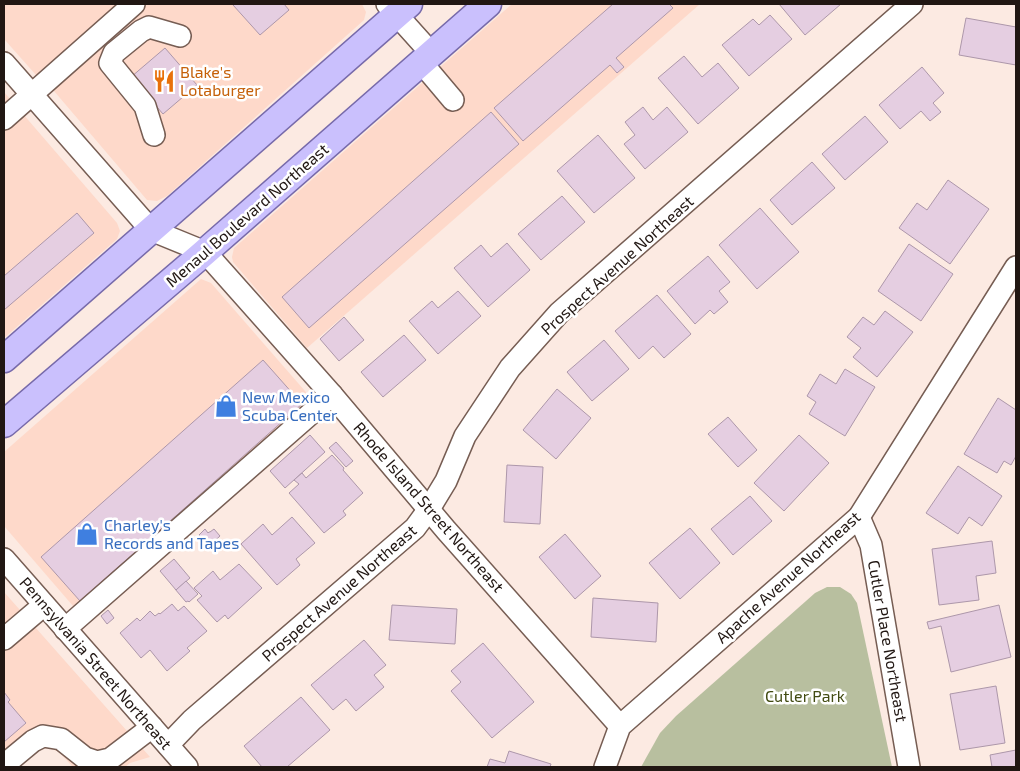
<svg xmlns="http://www.w3.org/2000/svg" width="1020" height="771" font-family="'Exo 2',sans-serif">
	<style>
		.built { fill: #fed9ca }
		.green { fill: #b8bf9f }
		.building { fill: #e5cee1; stroke: #ad97aa }
		.lines { fill: none; stroke-linecap: round; stroke-linejoin: round }
		.minor-casing { stroke: #765d53; stroke-width: 24 }
		.major-casing { stroke: #776aaa; stroke-width: 29 }
		.minor { stroke: #fff; stroke-width: 21 }
		.major { stroke: #cac0fd; stroke-width: 26 }
		.labels { text-anchor: middle; stroke-width: 5; stroke-linejoin: round; paint-order: stroke }
		.food-label { font-size: 16px; fill: #c56008; stroke: #fff; text-anchor: start }
		.street-label { font-size: 16px; fill: #211713; stroke: #fff }
		.shop-label { font-size: 16px; fill: #366cbe; stroke: #fff; text-anchor: start }
		.park-label { font-size: 16px; fill: #424b12; stroke: #fff }
	</style>
	<rect width="100%" height="100%" fill="#fceae2"/>
	<!-- built -->
	<g class="built">
		<polygon points="4,4 362,4 366,12 364,20 167,196 157,201 147,200 48,84 36,75 4,39"/>
		<polygon points="512,4 700,4 307,348 233,262 232,257 234,248"/>
		<polygon points="4,92 117,223 120,231 117,239 4,338"/>
		<polygon points="201,279 211,283 325,414 155,566 90,622 73,606 4,526 4,452"/>
		<polygon points="4,592 150,757 130,763 125,767 73,767 59,752 49,748 40,749 20,767 4,767"/>
	</g>
	<!-- green -->
	<polygon class="green" points="827,587 840,587 851,594 857,603 892,767 641,767 660,733 676,716 815,593"/>
	<!-- building -->
	<g class="building">
		<polygon points="235,4 284,4 289,10 260,35 233,5"/>
		<polygon points="613,4 669,4 673,8 616,58 624,67 617,73 610,65 523,141 494,108"/>
		<polygon points="779,4 841,4 805,35"/>
		<polygon points="770,15 792,39 749,76 722,45 753,19 759,25"/>
		<polygon points="966,18 1016,27 1016,65 959,55"/>
		<polygon points="165,48 197,85 163,114 131,77"/>
		<polygon points="684,56 702,77 718,63 739,88 698,124 658,78"/>
		<polygon points="922,67 944,93 933,103 941,112 930,121 921,111 900,129 879,105"/>
		<polygon points="643,107 653,120 667,107 688,132 645,169 624,144 635,135 625,122"/>
		<polygon points="491,112 519,144 309,328 282,297"/>
		<polygon points="865,116 888,142 845,180 822,154"/>
		<polygon points="598,135 635,178 594,213 557,171"/>
		<polygon points="812,162 835,188 792,225 770,200"/>
		<polygon points="948,180 989,209 950,264 899,228 917,203 927,210"/>
		<polygon points="562,196 585,222 541,260 518,234"/>
		<polygon points="760,208 799,252 757,289 719,245"/>
		<polygon points="77,213 94,233 4,310 4,276"/>
		<polygon points="507,243 530,270 488,307 454,268 481,245 491,257"/>
		<polygon points="909,244 953,274 921,321 878,291"/>
		<polygon points="708,256 730,282 719,291 728,302 714,314 710,310 695,324 667,291"/>
		<polygon points="458,291 481,316 438,354 409,321 432,301 438,308"/>
		<polygon points="657,295 691,334 664,358 653,346 639,359 615,331"/>
		<polygon points="885,311 913,332 877,377 853,357 861,348 847,337 863,317 874,325"/>
		<polygon points="344,317 364,340 339,361 320,339"/>
		<polygon points="404,335 426,360 383,397 361,372"/>
		<polygon points="604,340 629,369 592,401 567,372"/>
		<polygon points="263,360 302,404 80,601 41,557"/>
		<polygon points="845,369 875,387 845,436 809,414 816,402 807,396 820,374 836,384"/>
		<polygon points="557,389 591,418 556,459 523,430"/>
		<polygon points="998,398 1016,410 1016,456 1011,465 1004,461 997,473 964,454"/>
		<polygon points="728,417 757,450 738,467 708,434"/>
		<polygon points="310,435 325,452 285,488 270,471"/>
		<polygon points="799,435 829,463 784,511 754,483"/>
		<polygon points="336,442 353,461 346,467 329,448"/>
		<polygon points="332,455 344,468 343,470 363,493 343,511 346,515 324,533 289,493 299,484 294,480 302,473 306,478"/>
		<polygon points="507,465 543,467 540,524 504,522"/>
		<polygon points="958,466 1002,496 982,526 969,517 958,534 926,513"/>
		<polygon points="750,496 772,521 733,555 711,529"/>
		<polygon points="292,517 315,543 296,559 300,565 277,585 241,544 263,524 272,535"/>
		<polygon points="690,528 720,563 680,599 649,563"/>
		<polygon points="205,529 208,533 209,532 210,532 214,529 220,536 209,546 199,535"/>
		<polygon points="565,534 601,576 575,599 539,557"/>
		<polygon points="992,541 996,573 976,576 979,600 939,605 932,549"/>
		<polygon points="174,559 190,578 176,590 160,571"/>
		<polygon points="239,564 262,588 228,619 225,615 217,622 197,600 202,596 194,588 213,571 220,580"/>
		<polygon points="186,581 198,594 189,602 188,601 186,602 175,589 176,590"/>
		<polygon points="593,598 658,603 656,642 591,637"/>
		<polygon points="172,604 178,611 184,606 207,631 187,648 190,651 167,671 150,650 141,658 120,633 137,618 140,621 150,611 155,616 159,613 160,614"/>
		<polygon points="392,605 457,609 455,644 389,640"/>
		<polygon points="999,605 1011,657 951,672 941,626 929,629 927,622"/>
		<polygon points="108,610 114,618 107,624 101,616"/>
		<polygon points="364,640 386,665 374,675 384,687 356,711 346,699 333,710 311,685"/>
		<polygon points="483,643 534,702 492,738 451,691 461,682 451,671"/>
		<polygon points="996,686 1005,743 960,750 950,694"/>
		<polygon points="4,692 10,700 8,702 26,723 4,742"/>
		<polygon points="301,697 330,730 287,767 262,767 244,746"/>
		<polygon points="1016,750 1016,767 992,767 990,755"/>
		<polygon points="509,751 551,764 550,767 487,767 490,759 505,763"/>
	</g>
	<g class="lines">
		<defs>
			<g id="minor">
				<polyline points="387,4 431,53"/>
				<polyline points="421,62 453,100"/>
				<polyline points="4,63 151,230 205,252 332,395 446,530 620,726"/>
				<polyline points="4,119 134,4"/>
				<polyline points="154,135 145,106 110,63 114,53 141,31 149,27 180,36"/>
				<polyline points="859,517 871,545 909,767"/>
				<polyline points="4,559 187,767"/>
				<polyline points="65,629 332,395"/>
				<polyline points="4,639 44,605"/>
				<polyline points="168,745 192,720 415,528 429,509 446,481 465,436 510,368 559,313 912,4"/>
				<polyline points="4,765 33,741 43,736 61,739 85,758 97,762 110,759 152,727"/>
				<polyline points="605,767 620,726 859,517 1016,267"/>
			</g>
			<g id="major">
				<polyline points="4,359 409,4"/>
				<polyline points="4,424 205,252 488,4"/>
			</g>
		</defs>
		<!-- minor casing -->
		<use href="#minor" class="minor-casing"/>
		<!-- major casing -->
		<use href="#major" class="major-casing"/>
		<!-- minor -->
		<use href="#minor" class="minor"/>
		<!-- major -->
		<use href="#major" class="major"/>
	</g>
	<!-- icons -->
	<defs>
		<symbol id="restaurant-bare" viewBox="-9 -9 18 18"><path d="M-5-6h1v4h1v-4h1v4h1v-4h1v5L-1.5 .5V6h-2V.5L-5-1ZM5-6V6H3V1.5H1.5Q1.5-4 5-6Z" fill="#e8710a" stroke="#fff" stroke-width="2.5" paint-order="stroke"/></symbol>
		<symbol id="shop-bare" viewBox="-9 -9 18 18"><path d="M-5-2.5h2.3a2.7 3.5 0 0 1 5.4 0H5L5.5 6h-11ZM-1.5-2.5h3a1.5 2.3 0 0 0-3 0Z" fill="#3f7fe0" stroke="#fff" stroke-width="2.5" paint-order="stroke"/></symbol>
	</defs>
	<g fill-rule="evenodd">
		<use href="#restaurant-bare" x="148" y="65" width="32" height="32"/>
		<use href="#shop-bare" x="210" y="390" width="32" height="32"/>
		<use href="#shop-bare" x="71" y="518" width="32" height="32"/>
	</g>
	<g class="labels">
		<!-- food labels -->
		<g class="food-label">
			<text x="180" y="78">Blake's<tspan x="180" dy="18">Lotaburger</tspan></text>
		</g>
		<!-- street labels -->
		<g class="street-label">
			<text transform="translate(247 215) rotate(-41)" y="6">Menaul Boulevard Northeast</text>
			<text transform="translate(617 265) rotate(-42)" y="6">Prospect Avenue Northeast</text>
			<text transform="translate(429 507) rotate(49)" y="6">Rhode Island Street Northeast</text>
			<text transform="translate(788 577) rotate(-42)" y="6">Apache Avenue Northeast</text>
			<text transform="translate(339 593) rotate(-41)" y="6">Prospect Avenue Northeast</text>
			<text transform="translate(888 641) rotate(80)" y="6">Cutler Place Northeast</text>
			<text transform="translate(96 663) rotate(49)" y="6">Pennsylvania Street Northeast</text>
		</g>
		<!-- shop labels -->
		<g class="shop-label">
			<text x="242" y="403">New Mexico<tspan x="242" dy="18">Scuba Center</tspan></text>
			<text x="104" y="531">Charley's<tspan x="104" dy="18">Records and Tapes</tspan></text>
		</g>
		<!-- park labels -->
		<g class="park-label">
			<text x="805" y="702">Cutler Park</text>
		</g>
	</g>
	<!-- border -->
	<rect width="1020" height="771" fill="none" stroke="#211713" stroke-width="10"/>
</svg>
